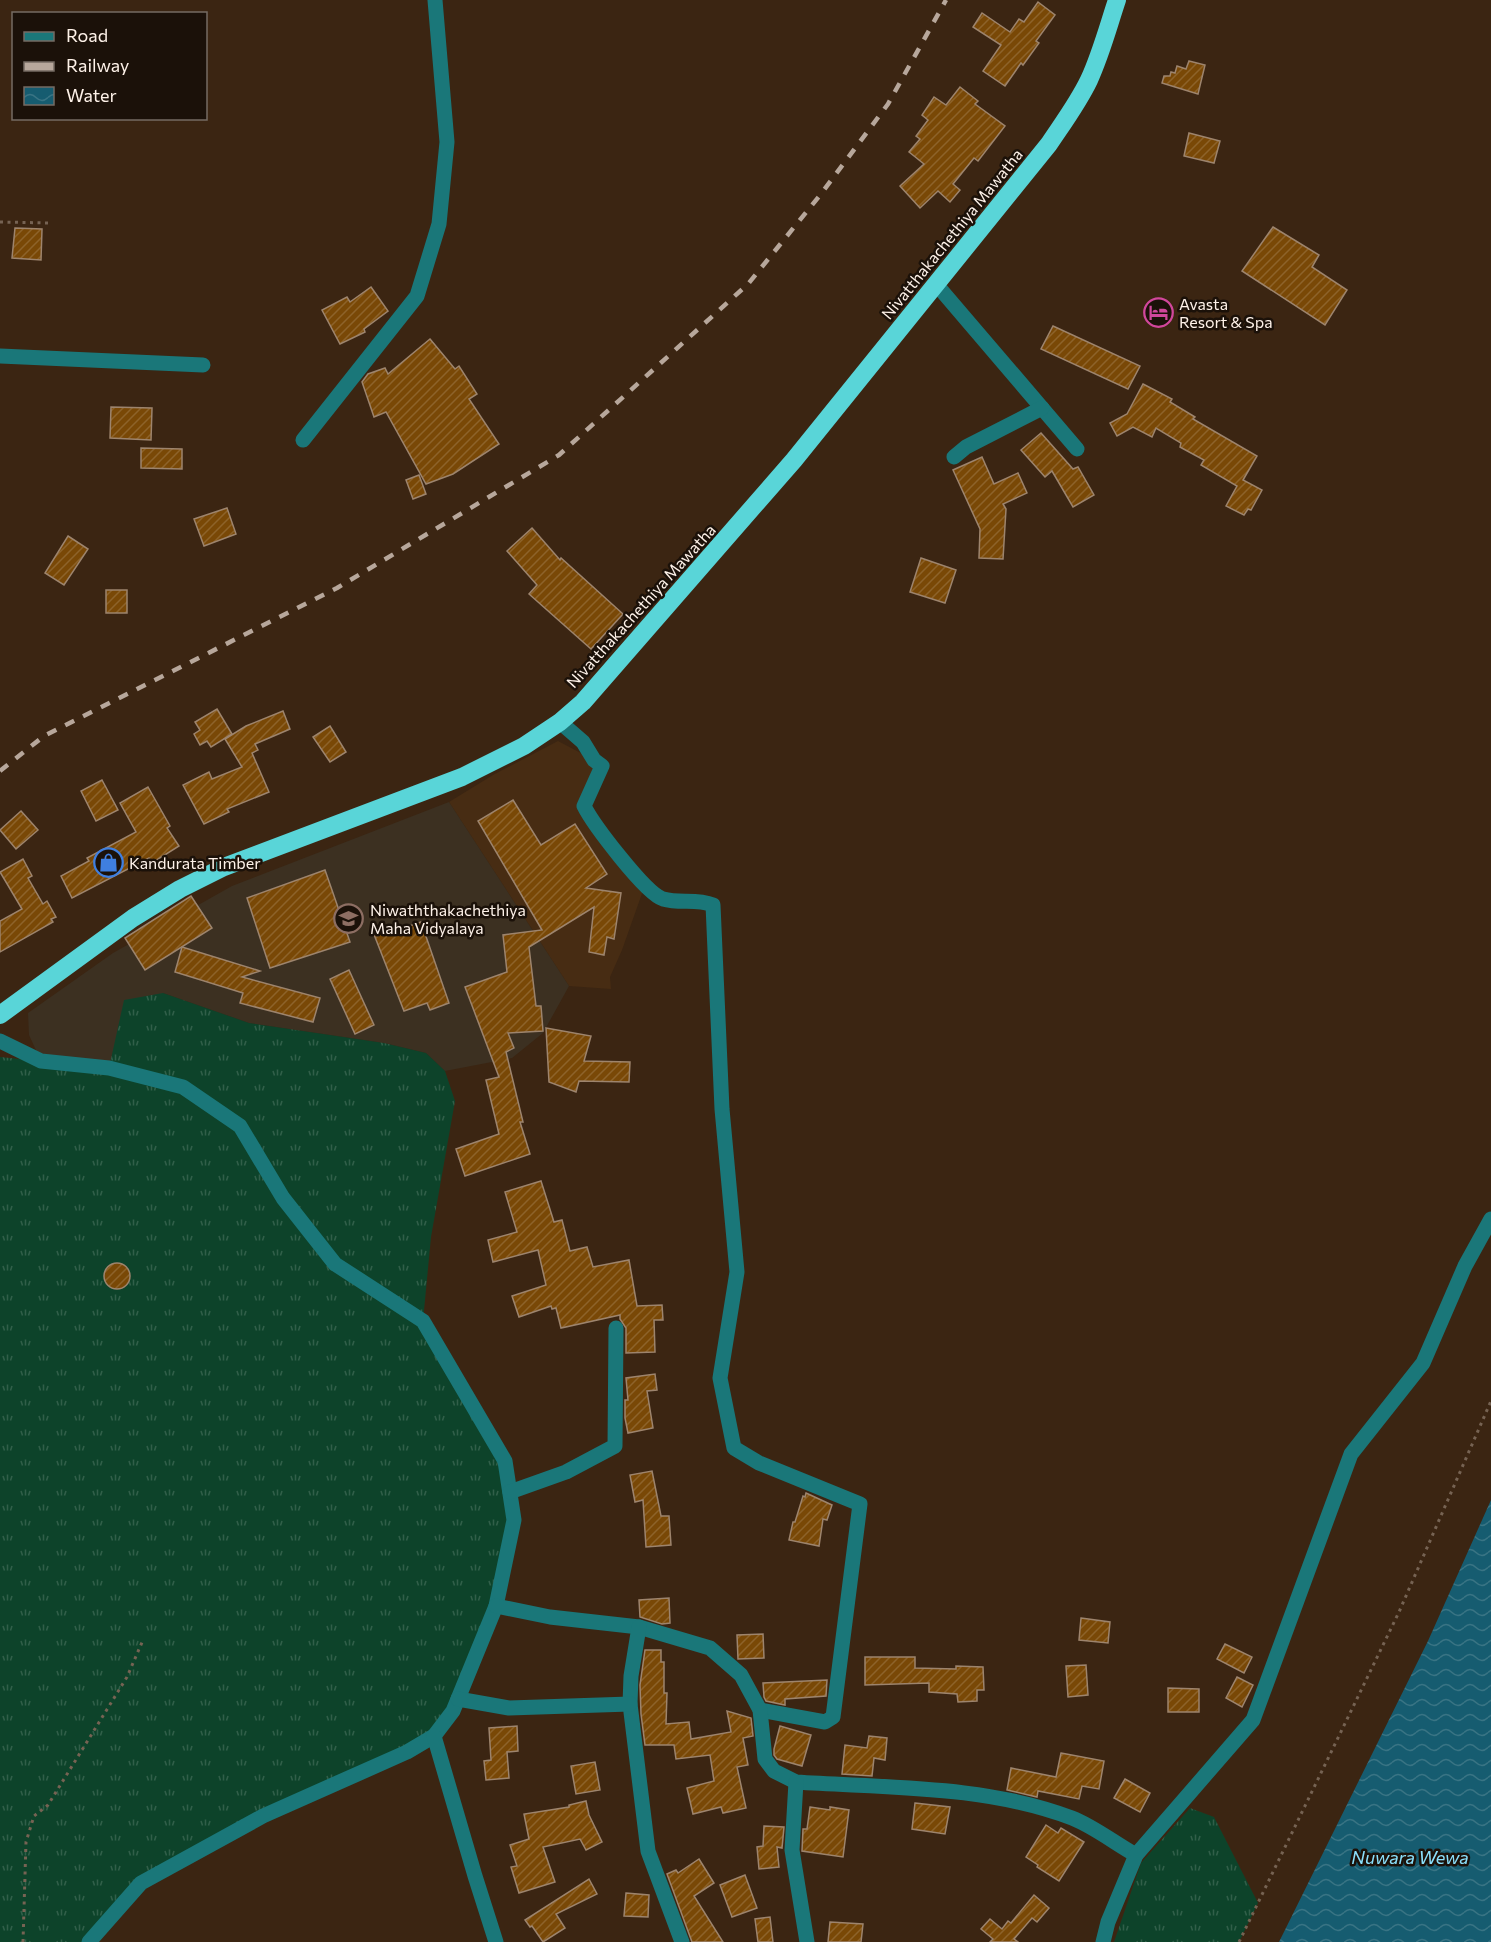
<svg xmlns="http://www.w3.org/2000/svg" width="1491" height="1942" font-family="Commissioner,sans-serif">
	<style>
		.built { fill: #472c13 }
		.education { fill: #3c3021 }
		.grass { fill: url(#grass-tufts) }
		.water { fill: url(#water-waves) }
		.building { fill: url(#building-hatch); stroke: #9d846d; stroke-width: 1.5 }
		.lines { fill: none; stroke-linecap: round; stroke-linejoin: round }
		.path { stroke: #766353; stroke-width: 3; stroke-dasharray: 3 4.5; stroke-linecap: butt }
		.minor { stroke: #1a7779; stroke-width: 15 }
		.highway { stroke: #59d5d8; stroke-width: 18 }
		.rail { stroke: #b7a79b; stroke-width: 4.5; stroke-dasharray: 10 10; stroke-linecap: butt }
		.labels { text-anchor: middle; stroke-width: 5; stroke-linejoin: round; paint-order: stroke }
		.street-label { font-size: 16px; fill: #fef2e9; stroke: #1b1109 }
		.poi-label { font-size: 16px; fill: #fef2e9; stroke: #1b1109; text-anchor: start }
		.water-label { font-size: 18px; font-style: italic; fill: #8be0fc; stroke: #1b1109 }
	</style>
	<defs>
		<pattern id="grass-tufts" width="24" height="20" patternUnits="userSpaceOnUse" patternTransform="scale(1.5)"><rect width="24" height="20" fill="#0d432a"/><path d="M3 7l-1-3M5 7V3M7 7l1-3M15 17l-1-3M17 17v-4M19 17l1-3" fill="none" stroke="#315f49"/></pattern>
		<pattern id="water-waves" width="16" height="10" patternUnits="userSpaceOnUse" patternTransform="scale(1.5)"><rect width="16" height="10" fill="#165c70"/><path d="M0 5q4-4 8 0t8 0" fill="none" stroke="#397484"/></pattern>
		<pattern id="building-hatch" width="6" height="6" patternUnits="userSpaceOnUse" patternTransform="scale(1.5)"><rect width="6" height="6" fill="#794806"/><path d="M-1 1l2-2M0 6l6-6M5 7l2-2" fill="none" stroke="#8d632a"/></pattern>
	</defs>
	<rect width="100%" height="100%" fill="#3b2512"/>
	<!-- built -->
	<polygon class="built" points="558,741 594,760 602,766 584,806 645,885 622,950 610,977 611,989 569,986 449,802 493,775"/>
	<!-- education -->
	<polygon class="education" points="449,802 569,986 543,1033 512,1058 445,1071 426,1053 384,1043 249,1023 163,993 109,1068 41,1061 29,1035 28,1013 113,953 232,886"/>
	<!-- grass -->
	<g class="grass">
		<polygon points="163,993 249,1023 384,1043 426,1053 445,1071 455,1101 431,1237 423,1321 505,1461 514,1520 496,1606 434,1736 141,1883 89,1942 0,1942 0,1057 109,1068 124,1000"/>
		<polygon points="1190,1808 1214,1817 1258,1903 1239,1942 1114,1942 1141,1863"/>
	</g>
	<!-- water -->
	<polygon class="water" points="1491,1500 1491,1942 1279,1942 1428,1641"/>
	<!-- building -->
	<g class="building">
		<polygon points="1038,2 1055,15 1036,41 1039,43 1023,65 1021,63 1005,86 983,71 1001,45 973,27 982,13 1010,32 1019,19 1024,22"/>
		<polygon points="1189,61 1205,65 1198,94 1162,83 1164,76 1170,76 1171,72 1175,73 1177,66 1186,69"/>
		<polygon points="960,87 978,101 975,104 1005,126 978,161 974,158 953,184 960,190 950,202 938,191 920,208 900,186 924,164 909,152 920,139 916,136 928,120 922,115 934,97 946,105"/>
		<polygon points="1189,133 1220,141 1214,163 1184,156"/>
		<polygon points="1273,227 1319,255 1312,267 1347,290 1325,325 1242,271"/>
		<polygon points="15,228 42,229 41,260 12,258"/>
		<polygon points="371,287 388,311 364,329 365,332 340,344 322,310 347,297 350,302"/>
		<polygon points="1053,326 1140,366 1128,389 1041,349"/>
		<polygon points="430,339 455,369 459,366 477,394 469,399 499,444 453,474 426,484 386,412 374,417 362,382 368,374 385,368 388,374"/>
		<polygon points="1143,384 1172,399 1170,402 1195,417 1193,419 1257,456 1243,480 1262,490 1251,510 1248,509 1244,515 1226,506 1237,486 1201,465 1204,460 1180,447 1181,443 1156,428 1152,437 1133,427 1117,436 1110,423 1127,414"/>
		<polygon points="111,407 152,408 151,440 110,438"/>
		<polygon points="1041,433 1073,469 1078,467 1094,495 1073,507 1052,471 1045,477 1021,450"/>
		<polygon points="141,448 182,449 182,469 141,468"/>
		<polygon points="982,457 994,484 1018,473 1027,493 1003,504 1006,509 1003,559 979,558 980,529 953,470"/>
		<polygon points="419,475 426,494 413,499 406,480"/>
		<polygon points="227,508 236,534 204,546 194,519"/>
		<polygon points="532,528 560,560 561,558 623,614 591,649 529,594 537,585 507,551"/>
		<polygon points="68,536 88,549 64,585 45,573"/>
		<polygon points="921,558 956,570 945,603 910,592"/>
		<rect x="106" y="590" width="21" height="23"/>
		<polygon points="217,709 232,734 211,747 207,741 200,745 194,734 200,730 195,722"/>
		<polygon points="283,711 290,729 255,744 258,750 252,753 269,792 227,809 229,812 204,824 183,785 209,772 212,779 242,767 225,739 246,726"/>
		<polygon points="330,726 346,752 330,762 313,737"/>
		<polygon points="102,780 118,810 96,821 81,791"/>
		<polygon points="148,787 170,826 167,828 179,846 152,863 149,858 72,898 61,876 89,861 87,858 136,832 120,803"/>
		<polygon points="513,800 541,845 575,824 607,874 586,888 621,893 614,939 607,937 604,955 589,952 594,907 529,947 536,1006 541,1006 543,1031 508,1033 514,1048 506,1052 523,1122 520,1122 530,1154 465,1176 456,1149 499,1134 486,1080 499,1077 465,987 507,972 503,935 542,930 478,821"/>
		<polygon points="21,811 38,830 16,849 0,830"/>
		<polygon points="23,859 32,876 28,878 43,904 47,901 56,917 51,919 53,922 0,952 0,921 22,909 0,872"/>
		<polygon points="325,870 350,942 270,968 247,898"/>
		<polygon points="191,896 212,928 145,970 125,938"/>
		<polygon points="421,922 449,1003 430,1010 427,1003 404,1011 373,932 392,925 395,931"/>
		<polygon points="182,947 260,971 242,977 320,998 313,1022 240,1003 243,993 175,972"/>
		<polygon points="349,970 374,1025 355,1034 330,979"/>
		<polygon points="546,1028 591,1036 584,1061 630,1062 629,1082 579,1081 576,1092 549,1082"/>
		<polygon points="541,1181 554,1222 562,1220 570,1251 587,1247 593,1267 629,1260 637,1306 662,1305 663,1320 654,1320 655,1352 626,1353 626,1328 620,1319 620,1315 561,1328 556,1308 552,1309 551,1306 519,1317 512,1296 546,1285 538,1250 493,1262 488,1240 517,1232 505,1192"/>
		<circle cx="117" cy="1276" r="13"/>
		<polygon points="655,1374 657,1390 647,1391 653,1428 628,1433 625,1418 625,1400 628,1400 626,1378"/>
		<polygon points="652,1471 661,1516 669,1516 671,1545 646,1547 643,1500 635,1502 630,1475"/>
		<polygon points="806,1493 832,1505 827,1520 823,1519 819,1546 789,1540 793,1522 795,1522 803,1496 805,1497"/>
		<polygon points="669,1598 670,1623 662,1624 640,1617 639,1600"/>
		<polygon points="1081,1618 1110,1622 1108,1643 1079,1640"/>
		<polygon points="763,1634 764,1658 738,1659 737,1635"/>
		<polygon points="1225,1644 1252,1657 1244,1673 1217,1659"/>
		<polygon points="645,1650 661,1650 661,1662 664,1662 664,1693 667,1693 666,1724 689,1722 691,1739 731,1732 727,1711 751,1718 753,1736 743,1738 748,1765 737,1767 746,1808 723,1813 721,1807 693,1814 687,1788 714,1781 710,1755 676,1759 674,1745 645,1745 641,1714 640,1685"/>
		<polygon points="865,1657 915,1657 915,1668 956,1669 956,1666 983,1667 984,1690 977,1690 977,1701 958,1702 957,1694 929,1692 929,1683 865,1685"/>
		<polygon points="1086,1665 1088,1695 1068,1697 1066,1666"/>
		<polygon points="1237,1677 1253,1685 1242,1707 1226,1698"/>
		<polygon points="827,1680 826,1696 785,1699 785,1705 766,1701 764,1697 763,1683"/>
		<polygon points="1168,1688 1199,1689 1199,1712 1168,1712"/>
		<polygon points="517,1726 518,1751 507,1752 509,1778 486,1780 484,1761 491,1760 489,1728"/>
		<polygon points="780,1726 811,1735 802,1766 777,1759 774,1755 774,1749"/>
		<polygon points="869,1736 887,1738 885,1760 874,1758 872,1776 842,1774 845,1745 867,1748"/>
		<polygon points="1061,1753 1104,1761 1099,1789 1082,1786 1079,1799 1038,1791 1037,1797 1007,1790 1011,1768 1056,1777"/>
		<polygon points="595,1762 600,1790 576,1794 571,1766"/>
		<polygon points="1125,1779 1150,1793 1140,1812 1114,1798"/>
		<polygon points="586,1801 589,1815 602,1842 586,1850 580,1839 543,1847 555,1882 519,1893 511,1867 517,1866 510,1845 529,1839 524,1814 569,1807 569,1805"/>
		<polygon points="915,1803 950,1807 945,1834 912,1829"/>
		<polygon points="810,1807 830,1810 830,1807 849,1810 843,1857 802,1851 803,1829 807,1829"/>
		<polygon points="1046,1825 1058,1833 1061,1828 1084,1842 1059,1881 1037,1867 1038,1865 1026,1857"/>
		<polygon points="764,1826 784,1827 782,1848 777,1847 779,1867 759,1869 757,1847 763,1846"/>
		<polygon points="699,1859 714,1883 694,1896 723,1942 692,1942 667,1874 676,1870 678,1873"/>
		<polygon points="745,1875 757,1908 732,1917 720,1885"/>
		<polygon points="589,1879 597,1894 556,1914 565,1928 543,1942 532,1926 530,1927 525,1920"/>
		<polygon points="626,1893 649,1895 648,1917 624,1916"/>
		<polygon points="1034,1895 1049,1908 1037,1922 1032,1918 1014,1939 1018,1942 990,1942 993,1939 981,1929 990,1919 1002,1929 1008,1921 1011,1923"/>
		<polygon points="770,1917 773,1942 758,1942 755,1919"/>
		<polygon points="830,1922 863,1924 861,1942 828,1942"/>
	</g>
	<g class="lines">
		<!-- path -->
		<g class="path">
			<polyline points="0,222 49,223"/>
			<polyline points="23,1942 26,1842 34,1816 48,1805 127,1677 143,1640"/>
			<polyline points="1239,1942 1399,1612 1491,1401"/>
		</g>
		<!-- minor -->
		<g class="minor">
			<polyline points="936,284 1077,449"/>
			<polyline points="0,356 203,365"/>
			<polyline points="303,440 417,296 439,224 447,142 435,0"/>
			<polyline points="954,457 966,447 1042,408"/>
			<path d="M 560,722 L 583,742 L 594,760 L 602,766 L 584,806 C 593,824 645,893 663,899 C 680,904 696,898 713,905 L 722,1109 L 737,1272 L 720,1378 L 734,1448 L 759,1463 L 860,1504 L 833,1717 L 825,1722 L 760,1710"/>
			<polyline points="0,1041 41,1061 109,1068 183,1087 240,1126 283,1198 335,1264 423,1321 505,1461 514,1520 496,1606 453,1711 434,1736 407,1752 263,1816 141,1883 89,1942"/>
			<polyline points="510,1492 566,1472 615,1446 616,1328"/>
			<path d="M 496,1606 L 550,1617 L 639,1627 L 710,1648 L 741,1675 L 760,1710 L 765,1759 L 774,1771 L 796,1782 C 888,1788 985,1785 1072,1818 C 1093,1826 1116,1844 1136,1855"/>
			<polyline points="639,1627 631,1676 630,1704 648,1851 682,1942"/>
			<polyline points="458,1699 509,1708 630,1704"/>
			<polyline points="434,1736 475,1876 496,1942"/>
			<polyline points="796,1782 792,1850 807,1942"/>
			<polyline points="1103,1942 1108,1922 1136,1855 1253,1720 1351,1454 1423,1363 1465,1266 1491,1219"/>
		</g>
		<!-- highway -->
		<path class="highway" d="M 0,1015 L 133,918 L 180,889 L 224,867 L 462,777 L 524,746 L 560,722 L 583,702 L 794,460 L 1049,144 C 1063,123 1078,103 1089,80 C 1101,54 1108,27 1117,0"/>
		<!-- rail -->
		<polyline class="rail" points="0,771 44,736 337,588 559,455 748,284 821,194 888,104 946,0"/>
	</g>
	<!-- icons -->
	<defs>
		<symbol id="hotel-ring" viewBox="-11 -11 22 22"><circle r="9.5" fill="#1b1109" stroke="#d1479c" stroke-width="1.5"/><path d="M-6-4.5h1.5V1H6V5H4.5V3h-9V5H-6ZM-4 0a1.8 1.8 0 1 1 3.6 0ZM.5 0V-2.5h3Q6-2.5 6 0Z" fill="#d1479c"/></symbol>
		<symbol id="shop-ring" viewBox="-11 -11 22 22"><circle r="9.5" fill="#1b1109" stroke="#3f7fe0" stroke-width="1.5"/><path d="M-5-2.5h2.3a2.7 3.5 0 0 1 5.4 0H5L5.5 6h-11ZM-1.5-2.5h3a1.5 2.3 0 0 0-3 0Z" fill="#3f7fe0"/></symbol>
		<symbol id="school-ring" viewBox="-11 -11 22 22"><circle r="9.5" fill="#1b1109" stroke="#8d6e63" stroke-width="1.5"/><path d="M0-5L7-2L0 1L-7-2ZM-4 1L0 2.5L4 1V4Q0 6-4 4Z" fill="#8d6e63"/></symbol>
	</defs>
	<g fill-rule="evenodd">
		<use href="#hotel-ring" x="1142" y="296" width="33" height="33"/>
		<use href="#shop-ring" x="92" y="846" width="33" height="33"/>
		<use href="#school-ring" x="332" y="902" width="33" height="33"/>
	</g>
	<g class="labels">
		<!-- street labels -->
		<g class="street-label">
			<text transform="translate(952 234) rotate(-51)" y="6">Nivatthakachethiya Mawatha</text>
			<text transform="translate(641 606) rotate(-48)" y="6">Nivatthakachethiya Mawatha</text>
		</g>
		<!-- poi labels -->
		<g class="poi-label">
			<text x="1179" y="310">Avasta<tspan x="1179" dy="18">Resort &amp; Spa</tspan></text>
			<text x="129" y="869">Kandurata Timber</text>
			<text x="370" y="916">Niwaththakachethiya<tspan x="370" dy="18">Maha Vidyalaya</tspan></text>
		</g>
		<!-- water labels -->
		<g class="water-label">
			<text x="1410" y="1864">Nuwara Wewa</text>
		</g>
	</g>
	<!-- legend -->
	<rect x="12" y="12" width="195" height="108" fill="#1b1109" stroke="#766b63" stroke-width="1.5"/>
	<rect x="24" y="32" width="30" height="9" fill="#1a7779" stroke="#766b63" stroke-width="1.5"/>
	<text x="66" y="42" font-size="18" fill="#fef2e9">Road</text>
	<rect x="24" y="62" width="30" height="9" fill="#b7a79b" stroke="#766b63" stroke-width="1.5"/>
	<text x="66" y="72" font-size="18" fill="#fef2e9">Railway</text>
	<rect x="24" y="87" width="30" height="18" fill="url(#water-waves)" stroke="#766b63" stroke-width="1.5"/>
	<text x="66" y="102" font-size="18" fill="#fef2e9">Water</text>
</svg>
